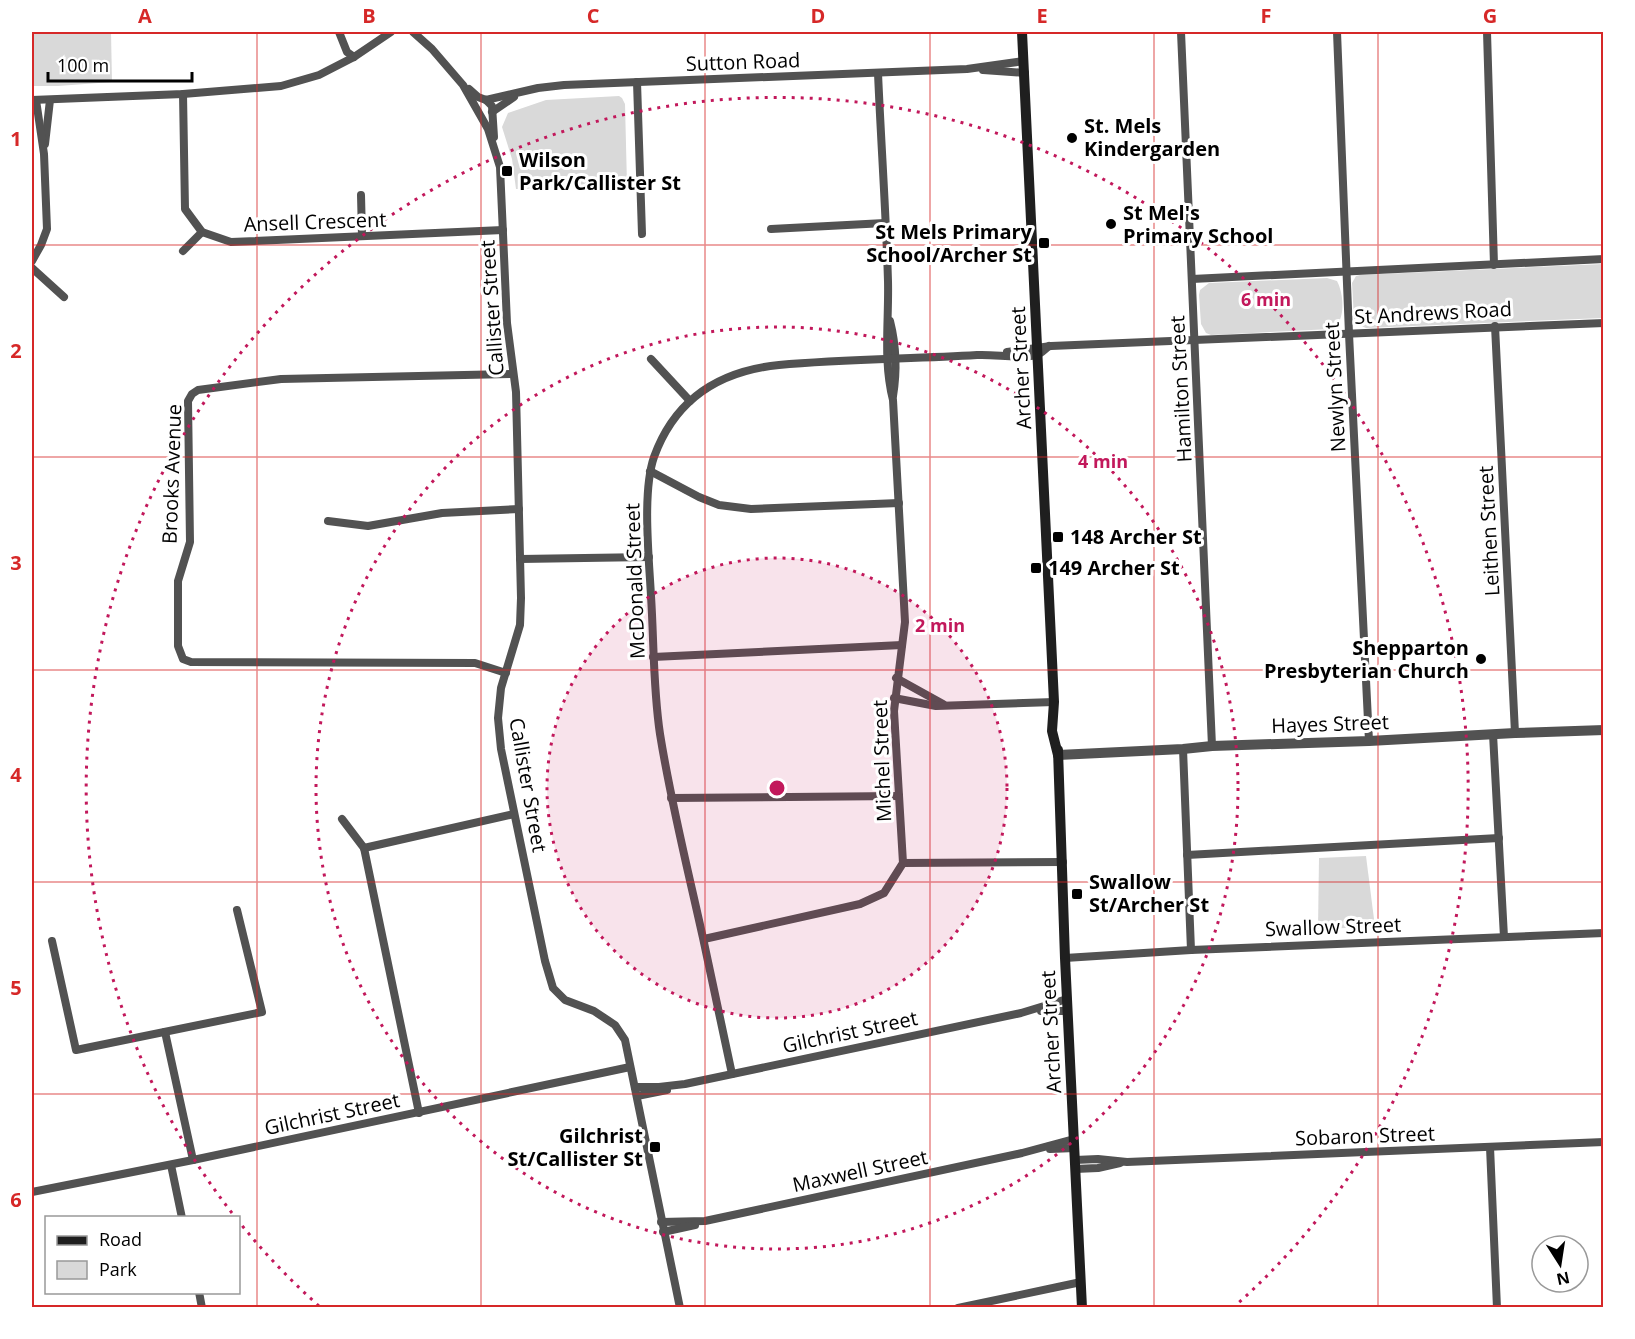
<svg xmlns="http://www.w3.org/2000/svg" width="1635" height="1339" font-family="'Open Sans',sans-serif">
	<style>
		.green { fill: #d9d9d9 }
		.lines { fill: none; stroke-linecap: round; stroke-linejoin: round }
		.minor { stroke: #525252; stroke-width: 8 }
		.tertiary { stroke: #525252; stroke-width: 10 }
		.secondary { stroke: #1f1f1f; stroke-width: 10 }
		.grid { fill: none; stroke: #d62828; stroke-width: 1.5; stroke-opacity: 0.55 }
		.ring { fill: none; stroke: #c2185b; stroke-width: 3; stroke-dasharray: 3 6 }
		.poi-dot { fill: #000; stroke: #fff; stroke-width: 2 }
		.labels { text-anchor: middle; stroke-width: 6; stroke-linejoin: round; paint-order: stroke }
		.street-label { font-size: 20px; fill: #000; stroke: #fff }
		.poi-label { font-size: 20px; font-weight: bold; fill: #000; stroke: #fff; text-anchor: start }
		.centre { fill: #c2185b; stroke: #fff; stroke-width: 3 }
		.ring-label { font-size: 18px; text-anchor: middle; font-weight: bold; fill: #c2185b; stroke: #fff; stroke-width: 6; stroke-linejoin: round; paint-order: stroke }
		.neatline { fill: none; stroke: #d62828; stroke-width: 2 }
		.grid-label { font-size: 20px; text-anchor: middle; font-weight: bold; fill: #d62828 }
	</style>
	<rect width="100%" height="100%" fill="#fff"/>
	<!-- green -->
	<g class="green">
		<polygon points="32,32 111,32 112,82 58,86 32,86"/>
		<polygon points="619,96 622,98 625,104 627,185 516,189 512,159 502,127 508,113 546,100"/>
		<polygon points="1603,264 1603,318 1366,328 1357,324 1354,319 1352,283 1356,276 1360,275"/>
		<path d="M 1327,278 L 1337,281 C 1344,294 1346,322 1332,329 L 1211,335 L 1206,333 L 1201,324 L 1199,295 L 1200,290 L 1209,283 Z"/>
		<polygon points="1366,856 1375,927 1318,929 1319,858"/>
	</g>
	<g class="lines">
		<!-- minor -->
		<g class="minor">
			<polyline points="339,32 347,52 354,57"/>
			<polyline points="413,32 432,49 463,85 488,129 500,167 507,323 516,392 521,598 520,625 501,688 498,718 501,749 545,961 553,988 565,1000 594,1011 615,1025 625,1040 680,1308"/>
			<polyline points="1181,32 1212,746"/>
			<polyline points="1337,32 1349,334 1369,741"/>
			<polyline points="1487,32 1494,265"/>
			<polyline points="983,70 1025,73"/>
			<polyline points="637,82 642,234"/>
			<polyline points="469,89 478,97 486,100 538,88 564,85 967,69 1024,61"/>
			<polyline points="183,94 185,209 202,232 231,242 503,230"/>
			<polyline points="32,100 183,94 281,86 319,75 354,57 391,32"/>
			<polyline points="486,100 492,106 494,137"/>
			<polyline points="492,112 514,97"/>
			<polyline points="45,144 50,100"/>
			<polyline points="361,195 362,236"/>
			<polyline points="771,229 885,223"/>
			<polyline points="183,251 202,232"/>
			<polyline points="32,261 41,245 47,229 44,154 36,100"/>
			<polyline points="32,268 64,297"/>
			<polyline points="1192,279 1604,259"/>
			<path d="M 890,321 C 896,345 897,372 893,396"/>
			<polyline points="1495,326 1515,733"/>
			<polyline points="1007,352 1051,346 1604,323"/>
			<polyline points="651,359 690,401"/>
			<polyline points="650,471 699,497 719,505 751,509 899,503"/>
			<polyline points="328,521 368,526 442,513 519,509"/>
			<polyline points="520,559 649,557"/>
			<polyline points="653,657 902,645"/>
			<polyline points="506,673 475,663 191,662 183,659 178,646 178,581 190,542 188,401 192,394 198,390 281,379 513,374"/>
			<polyline points="896,678 943,704"/>
			<polyline points="894,698 936,706 1054,702"/>
			<polyline points="1493,734 1504,937"/>
			<polyline points="1183,749 1191,950"/>
			<polyline points="671,798 899,796"/>
			<polyline points="342,819 364,848 419,1113"/>
			<polyline points="364,848 514,814"/>
			<polyline points="1187,855 1499,838"/>
			<polyline points="903,863 1063,862"/>
			<path d="M 704,939 L 860,904 L 884,893 L 903,863 L 894,711 L 905,622 L 893,400 C 883,361 889,321 888,281 C 886,212 881,143 878,73"/>
			<polyline points="52,941 76,1050 262,1012 237,910"/>
			<polyline points="1065,958 1191,950 1604,933"/>
			<polyline points="1041,1011 1068,1011"/>
			<polyline points="165,1032 193,1160"/>
			<path d="M 732,1074 C 722,1029 713,983 703,938 C 688,870 671,803 660,734 C 653,688 654,642 651,596 C 649,558 642,492 654,457 C 675,399 720,371 779,365 C 845,359 911,359 977,355 C 996,354 1018,359 1036,355 C 1041,354 1045,349 1049,346"/>
			<polyline points="635,1087 659,1087 685,1084 1021,1013 1067,999"/>
			<polyline points="637,1096 667,1090"/>
			<polyline points="1490,1147 1497,1308"/>
			<polyline points="1050,1149 1075,1148"/>
			<polyline points="1075,1160 1098,1159 1127,1162 1604,1142"/>
			<polyline points="171,1165 182,1218"/>
			<polyline points="1075,1169 1098,1168 1120,1163"/>
			<polyline points="32,1192 193,1160 630,1067"/>
			<polyline points="661,1222 705,1221 1022,1153 1074,1139"/>
			<polyline points="663,1232 695,1225"/>
			<polyline points="199,1292 202,1308"/>
			<polyline points="958,1308 1081,1282"/>
		</g>
		<!-- tertiary -->
		<polyline class="tertiary" points="1058,755 1183,749 1212,746 1369,741 1515,733 1604,730"/>
		<!-- secondary -->
		<g class="secondary">
			<polyline points="1022,32 1054,702 1052,731 1058,755"/>
			<polyline points="1058,750 1065,958 1082,1308"/>
		</g>
	</g>
	<!-- grid -->
	<path class="grid" d="M 257,32 L 257,1308M 481,32 L 481,1308M 705,32 L 705,1308M 930,32 L 930,1308M 1154,32 L 1154,1308M 1378,32 L 1378,1308M 32,245 L 1604,245M 32,457 L 1604,457M 32,670 L 1604,670M 32,882 L 1604,882M 32,1094 L 1604,1094"/>
	<!-- distance rings -->
	<circle cx="777" cy="788" r="230" fill="#c2185b" fill-opacity=".12"/>
	<g class="ring">
		<circle cx="777" cy="788" r="230"/>
		<circle cx="777" cy="788" r="461"/>
		<path d="M319 1306A691 691 0 0 1 240 1223M232 1213A691 691 0 1 1 1235 1306"/>
	</g>
	<!-- markers -->
	<g class="poi-dot">
		<circle cx="1072" cy="138" r="6"/>
		<rect x="501" y="165" width="12" height="12" rx="3"/>
		<circle cx="1111" cy="224" r="6"/>
		<rect x="1038" y="237" width="12" height="12" rx="3"/>
		<rect x="1052" y="531" width="12" height="12" rx="3"/>
		<rect x="1030" y="562" width="12" height="12" rx="3"/>
		<circle cx="1481" cy="659" r="6"/>
		<rect x="1071" y="888" width="12" height="12" rx="3"/>
		<rect x="649" y="1141" width="12" height="12" rx="3"/>
	</g>
	<g class="labels">
		<!-- street labels -->
		<g class="street-label">
			<text transform="translate(743 62) rotate(-2)" y="7">Sutton Road</text>
			<text transform="translate(315 222) rotate(-2)" y="7">Ansell Crescent</text>
			<text transform="translate(492 308) rotate(-94)" y="7">Callister Street</text>
			<text transform="translate(1433 313) rotate(-3)" y="7">St Andrews Road</text>
			<text transform="translate(1021 368) rotate(-93)" y="7">Archer Street</text>
			<text transform="translate(1335 387) rotate(-93)" y="7">Newlyn Street</text>
			<text transform="translate(1181 389) rotate(-93)" y="7">Hamilton Street</text>
			<text transform="translate(172 474) rotate(-88)" y="7">Brooks Avenue</text>
			<text transform="translate(1489 531) rotate(-93)" y="7">Leithen Street</text>
			<text transform="translate(635 581) rotate(-92)" y="7">McDonald Street</text>
			<text transform="translate(1330 724) rotate(-2)" y="7">Hayes Street</text>
			<text transform="translate(882 761) rotate(-92)" y="7">Michel Street</text>
			<text transform="translate(528 785) rotate(80)" y="7">Callister Street</text>
			<text transform="translate(1333 927) rotate(-2)" y="7">Swallow Street</text>
			<text transform="translate(850 1032) rotate(-12)" y="7">Gilchrist Street</text>
			<text transform="translate(1051 1032) rotate(-93)" y="7">Archer Street</text>
			<text transform="translate(332 1114) rotate(-12)" y="7">Gilchrist Street</text>
			<text transform="translate(1365 1136) rotate(-2)" y="7">Sobaron Street</text>
			<text transform="translate(860 1171) rotate(-12)" y="7">Maxwell Street</text>
		</g>
		<!-- poi labels -->
		<g class="poi-label">
			<text x="1084" y="133">St. Mels<tspan x="1084" dy="23">Kindergarden</tspan></text>
			<text x="519" y="167">Wilson<tspan x="519" dy="23">Park/Callister St</tspan></text>
			<text x="1123" y="220">St Mel's<tspan x="1123" dy="23">Primary School</tspan></text>
			<text x="1032" y="239" text-anchor="end">St Mels Primary<tspan x="1032" dy="23">School/Archer St</tspan></text>
			<text x="1070" y="544">148 Archer St</text>
			<text x="1048" y="575">149 Archer St</text>
			<text x="1469" y="655" text-anchor="end">Shepparton<tspan x="1469" dy="23">Presbyterian Church</tspan></text>
			<text x="1089" y="889">Swallow<tspan x="1089" dy="23">St/Archer St</tspan></text>
			<text x="643" y="1143" text-anchor="end">Gilchrist<tspan x="643" dy="23">St/Callister St</tspan></text>
		</g>
	</g>
	<circle cx="777" cy="788" r="9" class="centre"/>
	<g class="ring-label">
		<text x="1266" y="306">6 min</text>
		<text x="1103" y="468">4 min</text>
		<text x="940" y="632">2 min</text>
	</g>
	<!-- border -->
	<rect width="1635" height="1339" fill="none" stroke="#ffffff" stroke-width="66"/>
	<!-- legend -->
	<rect x="45" y="1216" width="195" height="78" fill="#ffffff" stroke="#999999" stroke-width="1.5"/>
	<rect x="57" y="1236" width="30" height="9" fill="#1f1f1f" stroke="#999999" stroke-width="1.5"/>
	<text x="99" y="1246" font-size="18" fill="#000000">Road</text>
	<rect x="57" y="1261" width="30" height="18" fill="#d9d9d9" stroke="#999999" stroke-width="1.5"/>
	<text x="99" y="1276" font-size="18" fill="#000000">Park</text>
	<!-- north arrow -->
	<g transform="translate(1560 1264) rotate(168)"><circle r="28" fill="#ffffff" stroke="#999999" stroke-width="1.5"/>
	<path d="M0-4.5L10 22L0 15L-10 22Z" fill="#000000"/>
	<text y="-9" font-size="16" font-weight="bold" text-anchor="middle" fill="#000000">N</text>
	</g>
	<!-- scale -->
	<path d="M48 72v9h144v-9" fill="none" stroke="#000000" stroke-width="3"/>
	<text x="57" y="72" font-size="18" fill="#000000" stroke="#ffffff" stroke-width="4.5" paint-order="stroke">100 m</text>
	<rect x="33" y="33" width="1569" height="1273" class="neatline"/>
	<g class="grid-label">
		<text x="145" y="23">A</text>
		<text x="369" y="23">B</text>
		<text x="593" y="23">C</text>
		<text x="818" y="23">D</text>
		<text x="1042" y="23">E</text>
		<text x="1266" y="23">F</text>
		<text x="1490" y="23">G</text>
		<text x="16" y="146">1</text>
		<text x="16" y="358">2</text>
		<text x="16" y="570">3</text>
		<text x="16" y="782">4</text>
		<text x="16" y="995">5</text>
		<text x="16" y="1207">6</text>
	</g>
</svg>
